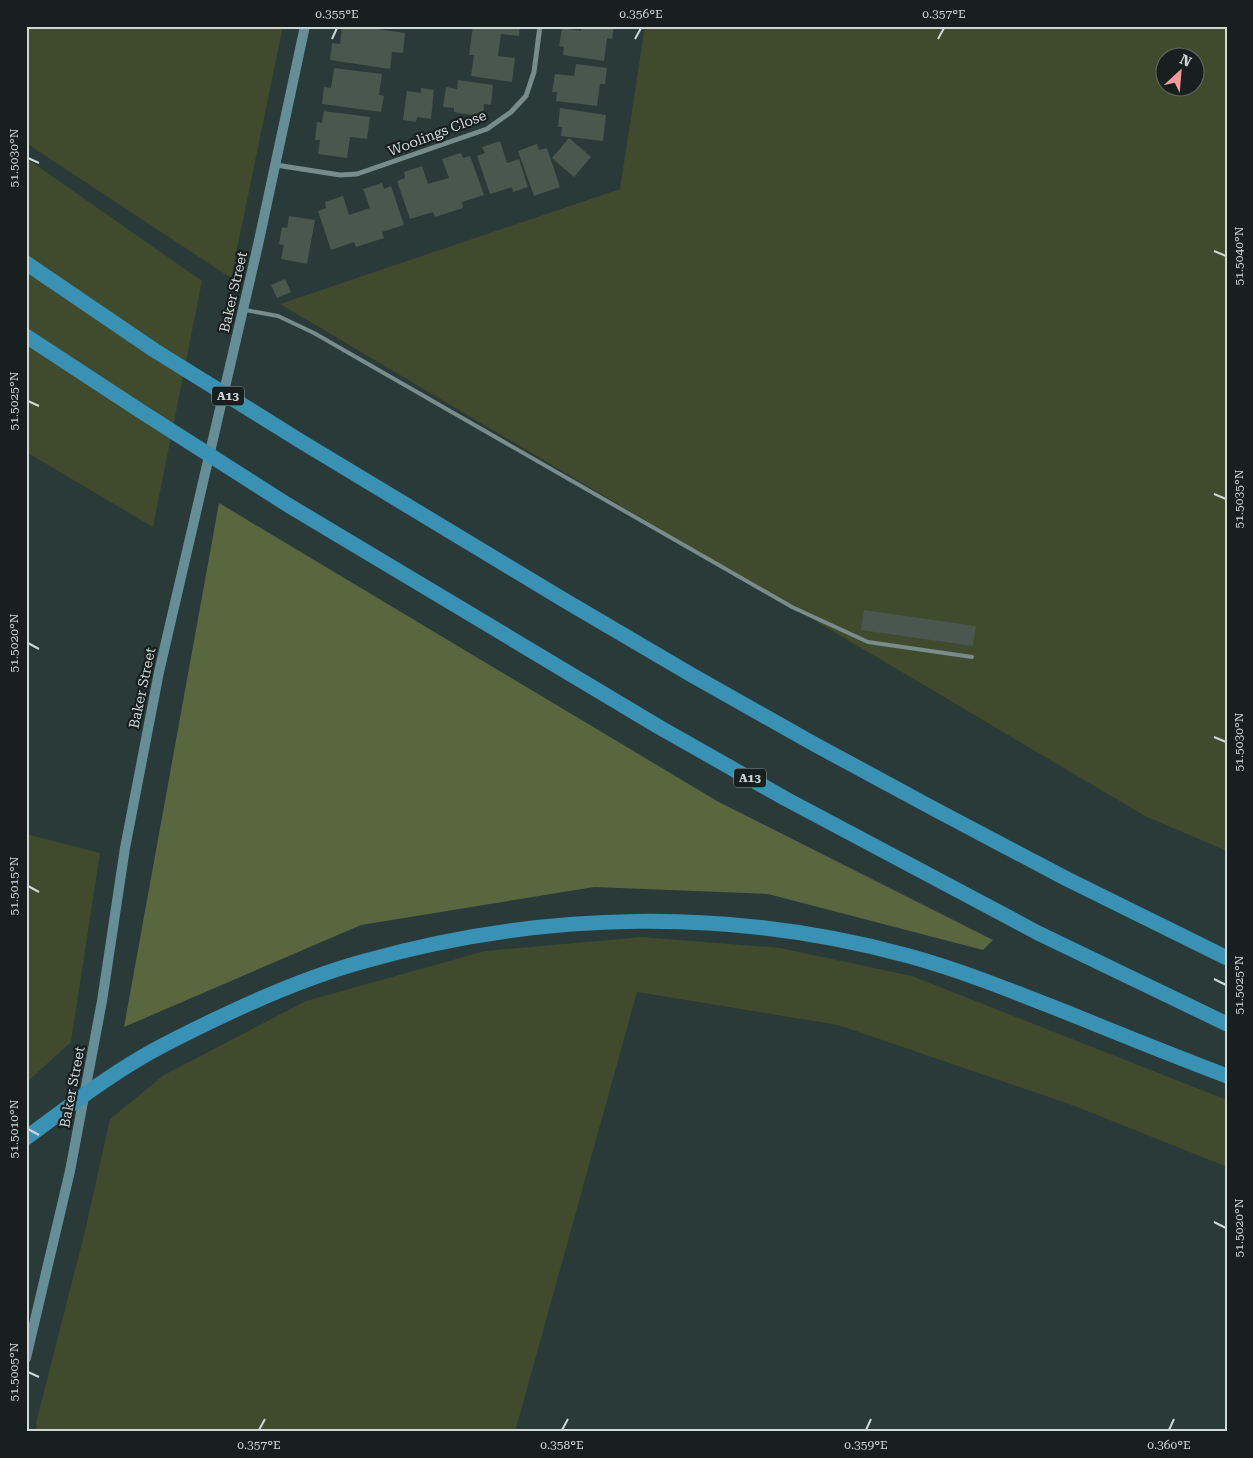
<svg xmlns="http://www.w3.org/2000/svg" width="1253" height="1458" font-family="'Roboto Serif',serif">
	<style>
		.green { fill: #404a2c; fill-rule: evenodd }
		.forest { fill: #59673e }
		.building { fill: #49574e }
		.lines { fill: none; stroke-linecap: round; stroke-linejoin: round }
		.lane { stroke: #788c8b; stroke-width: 4 }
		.street { stroke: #788c8b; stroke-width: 5 }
		.secondary { stroke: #658e97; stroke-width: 10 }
		.highway { stroke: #3991b3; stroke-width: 15 }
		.ticks { fill: none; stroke: #cdd8d7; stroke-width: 2 }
		.labels { text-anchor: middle; stroke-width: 4.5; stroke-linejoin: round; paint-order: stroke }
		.shield { fill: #18201f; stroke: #97a1a0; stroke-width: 1 }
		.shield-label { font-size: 12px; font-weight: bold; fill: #cdd8d7 }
		.street-label { font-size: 14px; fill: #cdd8d7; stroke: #18201f }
		.neatline { fill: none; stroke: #cdd8d7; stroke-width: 2 }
		.ticks-label { font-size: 12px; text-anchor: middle; fill: #cdd8d7 }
	</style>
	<rect width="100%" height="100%" fill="#293a39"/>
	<!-- green -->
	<g class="green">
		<polygon points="26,26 283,26 231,278 26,143"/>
		<path d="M 645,26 L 1227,26 L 1227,851 L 1145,816 L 280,304 L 620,189 ZM 1166,58 L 1196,58 L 1196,88 L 1166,88 Z"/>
		<polygon points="26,158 202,281 153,527 26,452"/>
		<polygon points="26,834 100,853 71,1042 26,1083"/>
		<polygon points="642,937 780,948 912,976 1227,1100 1227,1167 1072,1105 838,1025 637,992 515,1432 36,1432 37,1419 85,1231 110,1119 164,1075 306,1001 485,951"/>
	</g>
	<!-- forest -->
	<polygon class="forest" points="219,503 717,801 993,940 983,950 768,894 594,887 361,925 124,1027"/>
	<!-- building -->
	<g class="building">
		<polygon points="342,26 356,26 405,33 403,53 392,52 390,69 330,60 332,43 340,44"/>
		<polygon points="473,26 520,26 519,36 501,34 498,56 515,58 512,82 471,76 474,55 469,55"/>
		<polygon points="582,26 614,26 612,39 607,38 604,61 563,55 564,47 559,46 562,28 581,31"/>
		<polygon points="576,64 607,68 605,84 600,84 597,106 556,101 557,92 552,92 555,74 574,76"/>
		<polygon points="334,68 382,74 379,95 384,96 381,112 322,104 324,87 331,88"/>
		<polygon points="458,80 493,85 491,105 484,104 483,117 454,112 454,108 443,107 446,87 457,89"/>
		<polygon points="421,88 434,90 431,119 417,117 416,122 403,120 407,91 421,93"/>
		<polygon points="560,108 606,115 603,141 561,136 562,127 558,127"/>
		<polygon points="324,111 370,117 367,139 350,137 347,158 318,154 320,140 315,140 317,122 322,123"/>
		<polygon points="569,138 591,157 574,177 552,158"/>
		<polygon points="500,141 507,163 519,159 528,187 513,192 512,187 490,194 477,156 485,153 482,147"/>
		<polygon points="537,144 539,150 547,148 560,187 534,196 518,151"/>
		<polygon points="461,153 463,158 470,156 484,195 462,202 463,208 435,217 433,212 410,219 397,181 405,178 404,172 422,166 428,184 449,178 442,159"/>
		<polygon points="382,183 384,189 391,186 404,225 382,232 384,238 356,247 354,242 331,250 318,211 326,208 325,202 343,196 349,215 370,208 363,189"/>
		<polygon points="289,216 315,220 307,264 281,259 284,245 279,244 282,227 287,228"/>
		<polygon points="285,279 291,292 277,298 271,285"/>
		<polygon points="864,610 976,626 973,646 861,630"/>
	</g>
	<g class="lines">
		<!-- lane -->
		<polyline class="lane" points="245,310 278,316 314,333 792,607 868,642 972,657"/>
		<!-- street -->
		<polyline class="street" points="276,165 340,175 357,174 487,129 511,112 526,96 534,72 540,26"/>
		<!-- secondary -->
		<polyline class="secondary" points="26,1358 70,1171 102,1001 125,848 159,672 258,245 305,26"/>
		<!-- highway -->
		<g class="highway">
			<polyline points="26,263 154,350 302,442 564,600 690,674 814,744 938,811 1067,879 1227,958"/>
			<polyline points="26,336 142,412 288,505 659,727 786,799 1038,933 1227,1024"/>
			<path d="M 26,1138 C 64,1110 101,1081 142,1057 C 166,1043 191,1031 216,1019 C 264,996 313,975 365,961 C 542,911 731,907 909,956 C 967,972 1022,995 1078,1017 C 1127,1037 1177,1057 1227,1076"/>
		</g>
	</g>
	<!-- ticks -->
	<path class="ticks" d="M 332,39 L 337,28M 635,39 L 641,28M 938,39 L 944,28M 28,158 L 39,163M 1214,251 L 1226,256M 28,401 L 39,406M 1214,494 L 1226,499M 28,643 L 39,649M 1214,737 L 1226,742M 28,886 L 39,892M 1214,979 L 1226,985M 28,1129 L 39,1135M 1214,1222 L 1226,1228M 28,1372 L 39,1377M 259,1430 L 265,1419M 562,1430 L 568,1419M 866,1430 L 871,1419M 1169,1430 L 1174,1419"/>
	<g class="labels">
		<!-- shield labels -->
		<g class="shield">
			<rect x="212" y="386.5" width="32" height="19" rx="4"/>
			<rect x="734" y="768.5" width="32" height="19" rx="4"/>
		</g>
		<g class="shield-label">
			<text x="228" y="400">A13</text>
			<text x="750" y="782">A13</text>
		</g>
		<!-- street labels -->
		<g class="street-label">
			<text transform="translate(437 133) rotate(-21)" y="5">Woolings Close</text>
			<text transform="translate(233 292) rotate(-77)" y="5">Baker Street</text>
			<text transform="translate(142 688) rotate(-78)" y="5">Baker Street</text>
			<text transform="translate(72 1087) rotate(-79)" y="5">Baker Street</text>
		</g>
	</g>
	<!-- border -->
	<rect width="1253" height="1458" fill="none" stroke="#18201f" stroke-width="55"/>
	<!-- north arrow -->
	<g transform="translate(1180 72) rotate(26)"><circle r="24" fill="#18201f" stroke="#606a69"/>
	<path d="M0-4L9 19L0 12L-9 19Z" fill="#f59b9b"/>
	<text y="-8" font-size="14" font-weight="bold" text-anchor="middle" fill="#cdd8d7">N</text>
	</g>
	<rect x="28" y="28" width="1198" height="1402" class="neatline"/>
	<g class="ticks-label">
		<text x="337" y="18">0.355°E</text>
		<text x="641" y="18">0.356°E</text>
		<text x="944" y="18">0.357°E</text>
		<text transform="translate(14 158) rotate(-90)" y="4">51.5030°N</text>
		<text transform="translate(1239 256) rotate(-90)" y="4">51.5040°N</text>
		<text transform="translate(14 401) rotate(-90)" y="4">51.5025°N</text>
		<text transform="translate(1239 499) rotate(-90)" y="4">51.5035°N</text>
		<text transform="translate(14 643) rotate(-90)" y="4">51.5020°N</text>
		<text transform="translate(1239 742) rotate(-90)" y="4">51.5030°N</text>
		<text transform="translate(14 886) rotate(-90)" y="4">51.5015°N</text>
		<text transform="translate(1239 985) rotate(-90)" y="4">51.5025°N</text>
		<text transform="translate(14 1129) rotate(-90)" y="4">51.5010°N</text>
		<text transform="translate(1239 1228) rotate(-90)" y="4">51.5020°N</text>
		<text transform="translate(14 1372) rotate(-90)" y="4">51.5005°N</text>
		<text x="259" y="1449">0.357°E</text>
		<text x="562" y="1449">0.358°E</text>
		<text x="866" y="1449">0.359°E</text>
		<text x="1169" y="1449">0.360°E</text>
	</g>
</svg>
